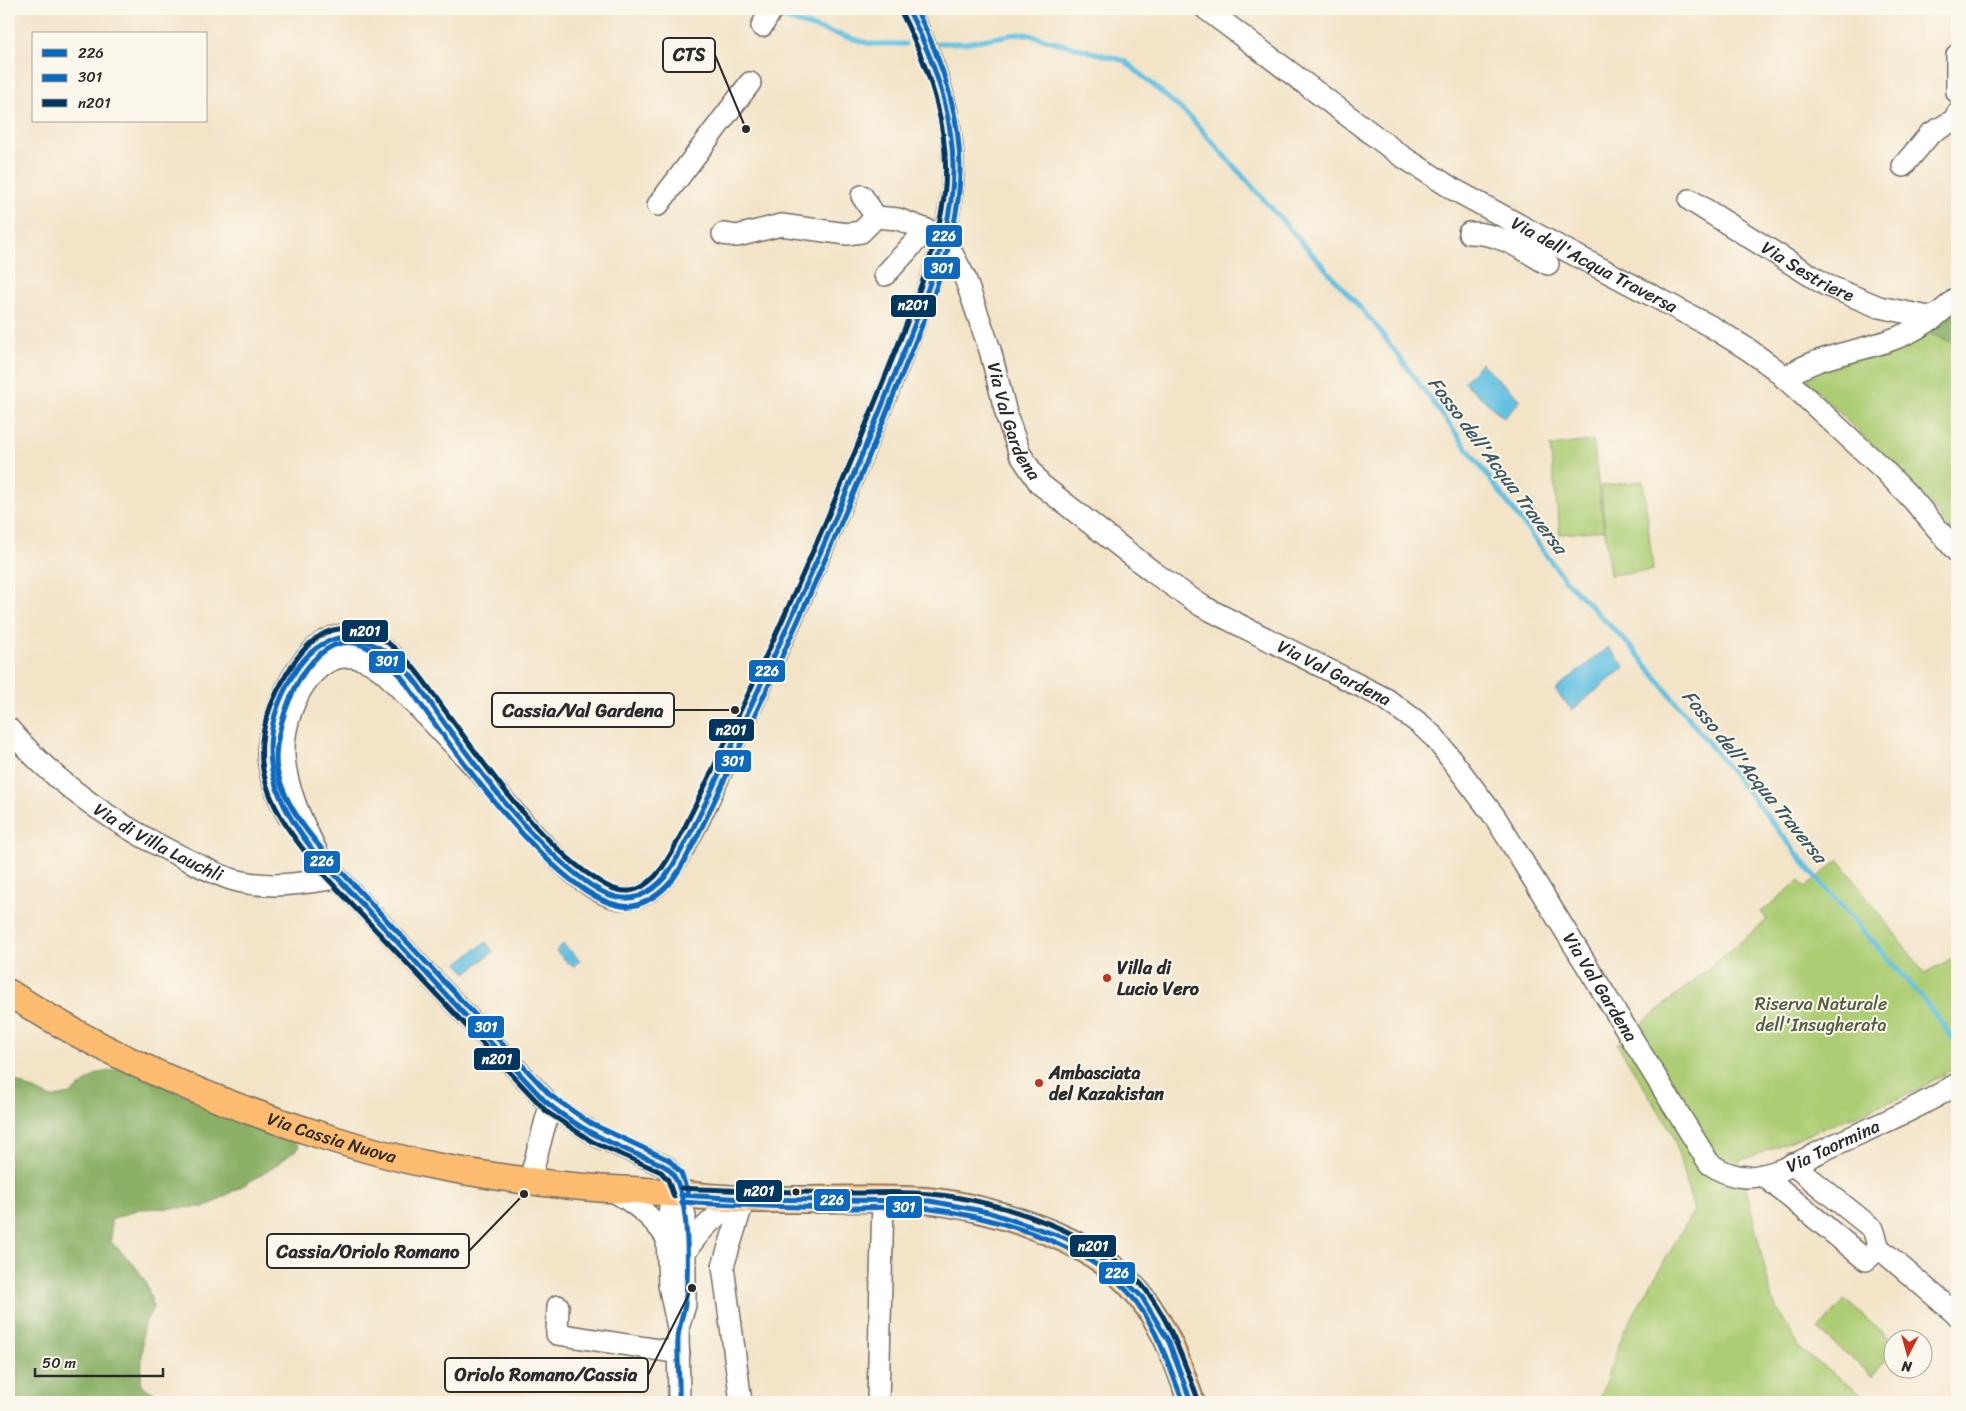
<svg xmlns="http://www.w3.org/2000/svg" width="1966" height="1411" font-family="Sriracha,sans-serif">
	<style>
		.green { fill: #adcd75; stroke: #6c7c50 }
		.forest { fill: #8ab066; stroke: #5a6e48 }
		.water { fill: #64c1e2; stroke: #487686 }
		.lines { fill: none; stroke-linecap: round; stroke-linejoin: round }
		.stream { stroke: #64c1e2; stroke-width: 5 }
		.minor-casing { stroke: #716c62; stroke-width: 24 }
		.major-casing { stroke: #716c62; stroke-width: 29 }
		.minor { stroke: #fff; stroke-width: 21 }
		.major { stroke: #fdbc70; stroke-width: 26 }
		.bus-1-casing { stroke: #fbf7ec; stroke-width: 9 }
		.bus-2-casing { stroke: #fbf7ec; stroke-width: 9 }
		.bus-3-casing { stroke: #fbf7ec; stroke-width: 9 }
		.bus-1 { stroke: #0c69bf; stroke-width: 5 }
		.bus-2 { stroke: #0c69bf; stroke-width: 5 }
		.bus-3 { stroke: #00365f; stroke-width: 5 }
		.poi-dot { fill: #c8321e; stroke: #fbf7ec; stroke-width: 2 }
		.bus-dot { fill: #2b2b2b; stroke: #fbf7ec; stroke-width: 2 }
		.labels { text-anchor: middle; stroke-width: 4; stroke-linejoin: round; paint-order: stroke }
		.street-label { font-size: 18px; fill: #2b2b2b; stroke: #fbf7ec }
		.poi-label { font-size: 18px; font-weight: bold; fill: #2b2b2b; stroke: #fbf7ec; text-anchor: start }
		.park-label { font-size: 18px; fill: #525c41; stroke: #fbf7ec }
		.water-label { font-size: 19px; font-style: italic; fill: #3c5862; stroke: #fbf7ec }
		.leader { fill: none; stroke: #2b2b2b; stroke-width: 2 }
		.callout-dot { fill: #2b2b2b; stroke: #fbf7ec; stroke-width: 2 }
		.callout { fill: #fbf7ec; stroke: #2b2b2b; stroke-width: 2 }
		.callout-label { font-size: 19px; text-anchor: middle; font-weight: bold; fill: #2b2b2b }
		.line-badge { stroke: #fbf7ec; stroke-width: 2 }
		.badge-label { font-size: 14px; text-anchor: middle; font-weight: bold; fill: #fff }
	</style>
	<rect width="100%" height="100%" fill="#fbf7ec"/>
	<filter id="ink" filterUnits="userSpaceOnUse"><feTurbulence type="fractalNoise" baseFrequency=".02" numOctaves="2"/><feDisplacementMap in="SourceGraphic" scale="10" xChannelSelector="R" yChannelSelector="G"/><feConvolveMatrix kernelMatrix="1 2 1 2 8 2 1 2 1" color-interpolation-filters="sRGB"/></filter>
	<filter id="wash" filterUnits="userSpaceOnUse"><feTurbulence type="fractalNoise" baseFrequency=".0096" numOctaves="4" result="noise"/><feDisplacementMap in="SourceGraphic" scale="20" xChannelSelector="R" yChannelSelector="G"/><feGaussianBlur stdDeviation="1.12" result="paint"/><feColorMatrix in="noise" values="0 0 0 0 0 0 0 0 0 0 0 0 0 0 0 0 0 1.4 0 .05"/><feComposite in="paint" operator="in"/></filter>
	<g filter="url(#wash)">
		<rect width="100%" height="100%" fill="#f3e4c8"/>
		<!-- green -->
		<g class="green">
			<polygon points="1957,304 1957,539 1924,496 1804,378 1924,331"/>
			<polygon points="1593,441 1604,530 1560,534 1550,446"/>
			<polygon points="1643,481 1653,570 1610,575 1600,486"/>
			<polygon points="1839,860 1925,974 1957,955 1957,1066 1914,1092 1740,1161 1772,1300 1801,1350 1872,1402 1598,1402 1624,1331 1694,1210 1672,1132 1617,1044 1767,920 1761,912 1799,881 1805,888"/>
			<polygon points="1845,1300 1893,1342 1893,1352 1872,1376 1819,1330"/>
		</g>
		<!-- forest -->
		<g class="forest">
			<polygon points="1957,312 1957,344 1930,334"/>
			<path d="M 122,1069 L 293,1140 L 300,1147 L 271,1169 L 206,1207 L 139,1209 L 111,1220 L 111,1242 C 136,1266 146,1273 153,1308 L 143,1326 L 141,1386 L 172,1402 L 9,1402 L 9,1078 L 51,1098 L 70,1094 L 98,1073 Z"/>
		</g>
		<!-- water -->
		<g class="water">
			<polygon points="1481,363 1521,400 1504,418 1464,382"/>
			<polygon points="1608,647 1625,667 1572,710 1555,690"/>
			<polygon points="486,942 493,952 466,973 458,963"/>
			<polygon points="563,944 580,960 573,967 556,951"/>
		</g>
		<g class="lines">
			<!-- stream -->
			<g class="stream">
				<polyline points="754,9 759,10"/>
				<polyline points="775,16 871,44 905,44"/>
				<polyline points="938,43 965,43 1022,33 1125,61 1190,117 1374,323 1565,580 1634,650 1816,877 1924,1000 1957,1044"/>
			</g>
		</g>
	</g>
	<g filter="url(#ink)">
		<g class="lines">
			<defs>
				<g id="minor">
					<path id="s1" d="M 1206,9 L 1400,155 L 1453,189 L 1558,246 L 1712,327 L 1749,350 L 1775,369 L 1882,468 L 1913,500 L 1957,552"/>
					<polyline points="762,26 772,9"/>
					<polyline points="1957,55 1957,92"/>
					<polyline points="1903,166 1930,134 1954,120 1957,114"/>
					<polyline points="862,196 876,217 898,219 943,236"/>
					<path id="s2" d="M 1690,200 L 1826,285 L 1879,307 L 1934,318"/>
					<polyline points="658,205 750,83"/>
					<path d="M 1469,233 C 1498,232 1524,250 1548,264"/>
					<polyline points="723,234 737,236 781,225 847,234 861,232 876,217"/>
					<path id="s3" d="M 943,236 L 965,278 L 990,350 L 1007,417 L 1020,454 L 1040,484 L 1153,572 L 1202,606 L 1386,699 L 1420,724 L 1435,738 L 1495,817 L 1709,1163 C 1721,1172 1733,1177 1748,1177 C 1776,1176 1805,1159 1830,1147 C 1873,1127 1917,1109 1957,1084"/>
					<polyline points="885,275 926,230"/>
					<path d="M 1784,378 C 1819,354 1858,353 1896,338 C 1920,329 1938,315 1957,298"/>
					<path id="s4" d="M 9,729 C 57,786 119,827 186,859 C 202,867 221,877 238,881 C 271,889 305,883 337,878"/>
					<path d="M 288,816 C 277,796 269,777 268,754 C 268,718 304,629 350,635 C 388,640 409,674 429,703"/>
					<polyline points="314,853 550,1105 597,1136 665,1166 675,1178 685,1216 685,1305 678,1328"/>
					<path d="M 322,863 C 306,829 286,793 284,755 C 282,699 328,621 387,675 C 416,705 445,735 474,766 C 504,798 579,899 624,899 C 642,899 658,887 668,873 C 700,827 723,764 748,713 C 798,608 844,501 887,393 C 912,330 941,266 951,199 C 960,133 938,66 908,9"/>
					<polyline points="1792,1164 1873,1229 1879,1248"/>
					<polyline points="1763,1175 1866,1260 1879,1248 1957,1315"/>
					<polyline points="530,1180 550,1105"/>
					<path d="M 611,1190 C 634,1202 653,1217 667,1238"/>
					<path d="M 686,1251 C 702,1227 718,1212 744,1199"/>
					<polyline points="558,1306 557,1334 679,1353"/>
					<polyline points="679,1402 678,1328 669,1285 667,1238 670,1206 674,1199 681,1195"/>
					<polyline points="741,1402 723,1266 744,1199"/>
					<polyline points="878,1402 883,1199"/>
				</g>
				<g id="major">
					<path id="s5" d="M 9,993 C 104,1054 206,1099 314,1133 C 354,1146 394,1158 435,1166 C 500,1178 566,1188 632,1190 C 669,1192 706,1198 744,1199 C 801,1201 858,1197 915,1200 C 948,1201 981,1209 1012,1219 C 1119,1253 1158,1296 1191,1402"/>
				</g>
			</defs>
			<!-- minor casing -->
			<use href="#minor" class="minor-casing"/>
			<!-- major casing -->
			<use href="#major" class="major-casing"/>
			<!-- minor -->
			<use href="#minor" class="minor"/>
			<!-- major -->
			<use href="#major" class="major"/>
			<defs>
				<g id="bus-1">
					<polyline points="681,1195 744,1199 930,1201 988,1212 1063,1237 1084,1247 1108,1264 1142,1297 1169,1342 1191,1402"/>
					<path d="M 679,1402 C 680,1380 677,1359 678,1337 C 679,1326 683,1315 685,1304 C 689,1277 691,1185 667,1168 C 656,1160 642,1157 629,1151 C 599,1138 570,1123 545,1101 L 321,860 C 273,803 251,749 290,680 C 310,644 340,625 378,647 C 409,664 427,700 448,728 C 488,782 530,841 585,881 C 600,892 620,903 639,896 C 649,892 658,885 665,877 C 675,864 682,848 690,834 C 708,800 723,764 740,729 C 792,619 841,508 886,396 C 911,332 941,268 951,200 C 960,132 938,68 908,9"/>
				</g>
				<g id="bus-2">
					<path d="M 688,1193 L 681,1173 L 669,1160 L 590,1123 L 550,1095 L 337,867 C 313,839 285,808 277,770 C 270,733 304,635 354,643 C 373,646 388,662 400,675 C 441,733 552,896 622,906 C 641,909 662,893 673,879 C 682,867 689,852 696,839 C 716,799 734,759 753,719 C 804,610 852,501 896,389 C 921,328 949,266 958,200 C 967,133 946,68 916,9"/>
					<path d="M 681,1202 C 736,1206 792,1207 848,1208 C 875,1208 904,1205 931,1209 C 999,1218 1095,1245 1137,1303 C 1159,1333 1170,1368 1183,1402"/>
				</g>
				<g id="bus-3">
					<path d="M 681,1188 C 737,1191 792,1192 848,1193 C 875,1193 904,1191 931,1194 C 1000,1200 1107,1235 1149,1294 C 1172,1326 1184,1362 1198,1399"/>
					<path d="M 674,1197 L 668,1180 L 661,1172 L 593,1142 L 547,1112 L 326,877 C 269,811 236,759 286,675 C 297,656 312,636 333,630 C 354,625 371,631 388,643 C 415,663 432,694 452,720 C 489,771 533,833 584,871 C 597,880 612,892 629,891 C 642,890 655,878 662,868 C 673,852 682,833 690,816 C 709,779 726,740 744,703 C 794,597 841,489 884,380 C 907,321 935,261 944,197 C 952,132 930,70 901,12"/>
				</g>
			</defs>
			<!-- bus-1 casing -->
			<use href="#bus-1" class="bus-1-casing"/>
			<!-- bus-2 casing -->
			<use href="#bus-2" class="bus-2-casing"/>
			<!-- bus-3 casing -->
			<use href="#bus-3" class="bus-3-casing"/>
			<!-- bus-1 -->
			<use href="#bus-1" class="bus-1"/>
			<!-- bus-2 -->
			<use href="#bus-2" class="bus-2"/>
			<!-- bus-3 -->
			<use href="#bus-3" class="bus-3"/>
		</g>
	</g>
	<!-- markers -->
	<g class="poi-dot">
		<circle cx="1107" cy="978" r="5"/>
		<circle cx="1039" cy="1083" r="5"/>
	</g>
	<circle class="bus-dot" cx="796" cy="1192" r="4.5"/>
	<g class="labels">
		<!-- street labels -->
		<g class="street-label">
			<text dy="6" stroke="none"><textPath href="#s1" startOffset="466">Via dell'Acqua Traversa</textPath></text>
			<text dy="6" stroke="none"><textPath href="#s2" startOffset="138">Via Sestriere</textPath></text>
			<text dy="6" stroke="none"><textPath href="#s3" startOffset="199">Via Val Gardena</textPath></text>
			<text dy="6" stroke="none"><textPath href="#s3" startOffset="619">Via Val Gardena</textPath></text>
			<text dy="6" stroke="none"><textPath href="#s4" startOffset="189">Via di Villa Lauchli</textPath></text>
			<text dy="6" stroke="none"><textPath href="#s3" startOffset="1039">Via Val Gardena</textPath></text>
			<text dy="6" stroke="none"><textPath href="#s5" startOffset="355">Via Cassia Nuova</textPath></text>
			<text dy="6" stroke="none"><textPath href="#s3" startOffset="1379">Via Taormina</textPath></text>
		</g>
		<!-- poi labels -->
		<g class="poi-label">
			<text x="1117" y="974">Villa di<tspan x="1117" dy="21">Lucio Vero</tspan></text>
			<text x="1049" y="1079">Ambasciata<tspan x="1049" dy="21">del Kazakistan</tspan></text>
		</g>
		<!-- park labels -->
		<g class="park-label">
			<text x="1821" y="1010">Riserva Naturale<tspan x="1821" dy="21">dell'Insugherata</tspan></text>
		</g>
		<!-- water labels -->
		<g class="water-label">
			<text transform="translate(1498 465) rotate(53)" y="7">Fosso dell'Acqua Traversa</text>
			<text transform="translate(1755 776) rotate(51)" y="7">Fosso dell'Acqua Traversa</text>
		</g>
	</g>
	<!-- callouts -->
	<path class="leader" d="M746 129L715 55M735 710L674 710M524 1194L469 1251M692 1288L648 1375"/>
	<g class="callout-dot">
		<circle cx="746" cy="129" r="5"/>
		<circle cx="735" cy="710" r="5"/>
		<circle cx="524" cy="1194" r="5"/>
		<circle cx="692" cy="1288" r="5"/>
	</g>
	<g class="callout">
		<rect x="663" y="38" width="52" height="34" rx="5"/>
		<rect x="492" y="693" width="182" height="34" rx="5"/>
		<rect x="267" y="1234" width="202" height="34" rx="5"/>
		<rect x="445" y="1358" width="203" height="34" rx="5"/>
	</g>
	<g class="callout-label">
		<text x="689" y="61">CTS</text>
		<text x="583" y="717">Cassia/Val Gardena</text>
		<text x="368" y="1258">Cassia/Oriolo Romano</text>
		<text x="546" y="1381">Oriolo Romano/Cassia</text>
	</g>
	<g class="line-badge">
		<rect x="925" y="224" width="38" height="24" rx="5" fill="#0c69bf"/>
		<rect x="923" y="256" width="38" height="24" rx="5" fill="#0c69bf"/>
		<rect x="890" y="294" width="47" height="24" rx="5" fill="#00365f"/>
		<rect x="341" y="619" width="48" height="24" rx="5" fill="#00365f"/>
		<rect x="368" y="650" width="38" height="24" rx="5" fill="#0c69bf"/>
		<rect x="748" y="659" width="38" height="24" rx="5" fill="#0c69bf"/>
		<rect x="708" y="718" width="47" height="24" rx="5" fill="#00365f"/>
		<rect x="714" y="749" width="38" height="24" rx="5" fill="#0c69bf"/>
		<rect x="303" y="850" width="38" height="24" rx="5" fill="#0c69bf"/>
		<rect x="467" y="1015" width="38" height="24" rx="5" fill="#0c69bf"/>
		<rect x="473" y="1047" width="48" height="24" rx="5" fill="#00365f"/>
		<rect x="735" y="1179" width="48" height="24" rx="5" fill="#00365f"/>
		<rect x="813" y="1188" width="38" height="24" rx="5" fill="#0c69bf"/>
		<rect x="885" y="1195" width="38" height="24" rx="5" fill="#0c69bf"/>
		<rect x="1069" y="1234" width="48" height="24" rx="5" fill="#00365f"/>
		<rect x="1098" y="1261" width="38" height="24" rx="5" fill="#0c69bf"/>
	</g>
	<g class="badge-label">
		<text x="944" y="241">226</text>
		<text x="942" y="273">301</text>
		<text x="913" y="310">n201</text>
		<text x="365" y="636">n201</text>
		<text x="387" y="666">301</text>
		<text x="767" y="676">226</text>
		<text x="731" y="735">n201</text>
		<text x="733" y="766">301</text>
		<text x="322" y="866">226</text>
		<text x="486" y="1032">301</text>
		<text x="497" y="1064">n201</text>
		<text x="759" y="1196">n201</text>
		<text x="832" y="1205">226</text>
		<text x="904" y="1212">301</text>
		<text x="1093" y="1251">n201</text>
		<text x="1117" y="1278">226</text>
	</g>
	<!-- margin -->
	<rect width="1966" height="1411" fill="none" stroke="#fbf7ec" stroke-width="30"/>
	<!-- legend -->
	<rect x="32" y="32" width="175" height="90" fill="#fbf7ec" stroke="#a8a59f"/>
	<rect x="42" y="49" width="25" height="8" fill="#0c69bf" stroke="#a8a59f"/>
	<text x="78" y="58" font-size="15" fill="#2b2b2b">226</text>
	<rect x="42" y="74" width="25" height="8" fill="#0c69bf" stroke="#a8a59f"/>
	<text x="78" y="82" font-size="15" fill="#2b2b2b">301</text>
	<rect x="42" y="99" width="25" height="8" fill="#00365f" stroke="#a8a59f"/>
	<text x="78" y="108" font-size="15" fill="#2b2b2b">n201</text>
	<!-- north arrow -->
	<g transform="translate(1908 1354) rotate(186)"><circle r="24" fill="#fbf7ec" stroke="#a8a59f"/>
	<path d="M0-4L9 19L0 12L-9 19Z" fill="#c8321e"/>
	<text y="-8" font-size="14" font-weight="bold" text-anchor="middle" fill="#2b2b2b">N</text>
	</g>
	<!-- scale -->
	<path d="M35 1368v8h128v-8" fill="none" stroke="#2b2b2b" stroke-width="2.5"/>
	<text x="42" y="1368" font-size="15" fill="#2b2b2b" stroke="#fbf7ec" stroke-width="4" paint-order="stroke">50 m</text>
</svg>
